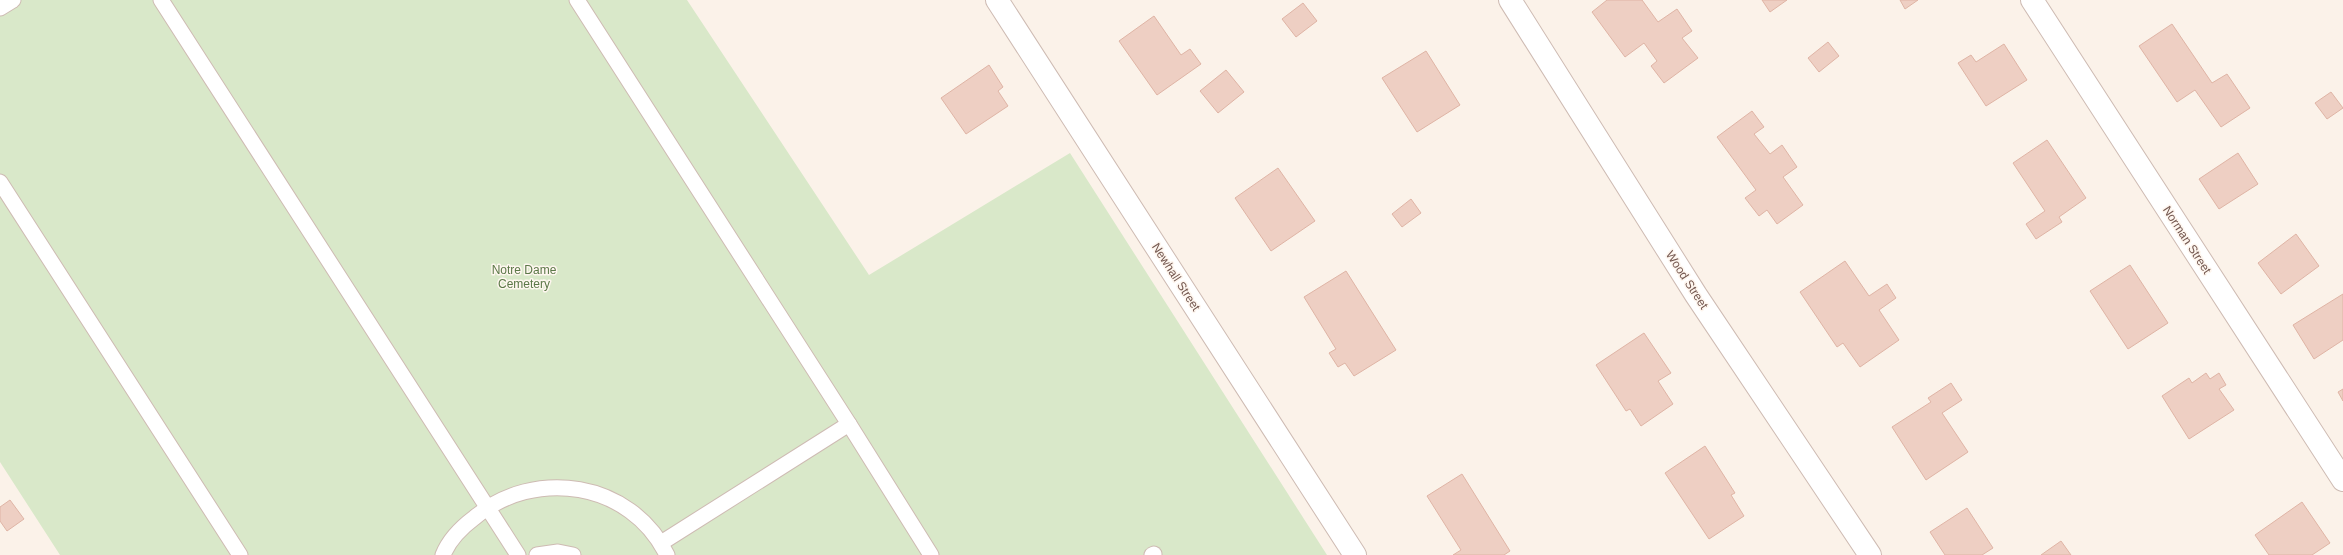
<svg xmlns="http://www.w3.org/2000/svg" width="2343" height="555" font-family="Arial,sans-serif">
	<style>
		.green { fill: #d9e8c9 }
		.building { fill: #eecfc3; stroke: #dfb4a5 }
		.lines { fill: none; stroke-linecap: round; stroke-linejoin: round }
		.lane-casing { stroke: #cebbb3; stroke-width: 17 }
		.street-casing { stroke: #cebbb3; stroke-width: 24 }
		.lane { stroke: #fff; stroke-width: 15 }
		.street { stroke: #fff; stroke-width: 22 }
		.labels { text-anchor: middle; stroke-width: 3; stroke-linejoin: round; paint-order: stroke }
		.street-label { font-size: 12px; fill: #73574f; stroke: #fef6ef }
		.park-label { font-size: 12px; fill: #5c7848; stroke: #fef6ef }
	</style>
	<rect width="100%" height="100%" fill="#fbf2e9"/>
	<!-- green -->
	<polygon class="green" points="0,0 687,0 869,275 1070,153 1327,555 60,555 0,462"/>
	<!-- building -->
	<g class="building">
		<polygon points="1607,0 1642,0 1658,22 1677,9 1692,31 1682,38 1698,58 1664,83 1651,66 1657,61 1644,43 1625,57 1592,12"/>
		<polygon points="1762,0 1787,0 1770,12"/>
		<polygon points="1900,0 1918,0 1905,9"/>
		<polygon points="1303,3 1317,21 1296,37 1282,19"/>
		<polygon points="1154,16 1181,55 1190,49 1201,64 1157,95 1119,41"/>
		<polygon points="2172,24 2212,83 2227,74 2250,108 2221,127 2195,90 2177,102 2139,46"/>
		<polygon points="1828,42 1839,56 1819,72 1808,58"/>
		<polygon points="2004,44 2027,80 1986,106 1958,63 1971,55 1976,62"/>
		<polygon points="1426,51 1460,105 1417,132 1382,78"/>
		<polygon points="989,65 1003,87 998,91 1008,106 966,134 941,98"/>
		<polygon points="1226,70 1244,92 1218,113 1200,91"/>
		<polygon points="2331,92 2343,108 2327,119 2315,103"/>
		<polygon points="1752,111 1764,127 1754,134 1770,154 1782,145 1797,167 1783,177 1803,205 1777,224 1767,210 1759,216 1745,198 1756,190 1717,137"/>
		<polygon points="2047,140 2086,198 2059,217 2062,222 2036,239 2026,224 2045,211 2013,163"/>
		<polygon points="2238,153 2258,184 2219,209 2199,179"/>
		<polygon points="1278,168 1315,221 1271,251 1235,198"/>
		<polygon points="1411,199 1421,213 1402,227 1392,214"/>
		<polygon points="2296,234 2319,266 2281,294 2258,263"/>
		<polygon points="1845,261 1869,296 1887,284 1896,298 1879,310 1899,340 1860,367 1843,343 1837,347 1800,292"/>
		<polygon points="2130,265 2168,323 2128,349 2090,291"/>
		<polygon points="1346,271 1396,350 1354,376 1345,363 1338,367 1329,353 1336,349 1304,297"/>
		<polygon points="2343,294 2343,340 2314,359 2293,325"/>
		<polygon points="1644,333 1671,373 1658,381 1673,404 1641,426 1630,409 1626,411 1596,365"/>
		<polygon points="2206,373 2210,379 2219,373 2226,385 2219,389 2234,410 2189,439 2162,396 2189,378 2192,383"/>
		<polygon points="1951,383 1962,400 1942,413 1968,452 1926,480 1892,427 1931,402 1928,398"/>
		<polygon points="2343,389 2343,401 2338,392"/>
		<polygon points="1705,446 1735,493 1731,495 1744,516 1709,539 1665,473"/>
		<polygon points="1462,474 1510,551 1504,555 1453,555 1461,550 1427,496"/>
		<polygon points="10,500 24,519 7,531 0,521 0,507"/>
		<polygon points="2302,502 2330,543 2312,555 2269,555 2255,535"/>
		<polygon points="1967,508 1993,548 1982,555 1945,555 1930,532"/>
		<polygon points="2061,541 2071,555 2041,555"/>
	</g>
	<g class="lines">
		<defs>
			<g id="lane">
				<polyline points="161,0 518,555"/>
				<polyline points="577,0 849,424 931,555"/>
				<polyline points="0,8 13,0"/>
				<polyline points="0,182 240,555"/>
				<polyline points="661,543 849,424"/>
				<path d="M 443,555 C 449,540 462,527 474,518 C 534,467 631,481 667,555"/>
				<polyline points="537,555 558,552 573,555"/>
				<polyline points="1152,555 1154,554"/>
			</g>
			<g id="street">
				<polyline points="997,0 1355,555"/>
				<polyline points="1510,0 1696,295 1870,555"/>
				<polyline points="2032,0 2343,480"/>
			</g>
		</defs>
		<!-- lane casing -->
		<use href="#lane" class="lane-casing"/>
		<!-- street casing -->
		<use href="#street" class="street-casing"/>
		<!-- lane -->
		<use href="#lane" class="lane"/>
		<!-- street -->
		<use href="#street" class="street"/>
	</g>
	<g class="labels">
		<!-- street labels -->
		<g class="street-label">
			<text transform="translate(2187 240) rotate(57)" y="4">Norman Street</text>
			<text transform="translate(1176 277) rotate(57)" y="4">Newhall Street</text>
			<text transform="translate(1687 280) rotate(57)" y="4">Wood Street</text>
		</g>
		<!-- park labels -->
		<g class="park-label">
			<text x="524" y="274">Notre Dame<tspan x="524" dy="14">Cemetery</tspan></text>
		</g>
	</g>
</svg>
